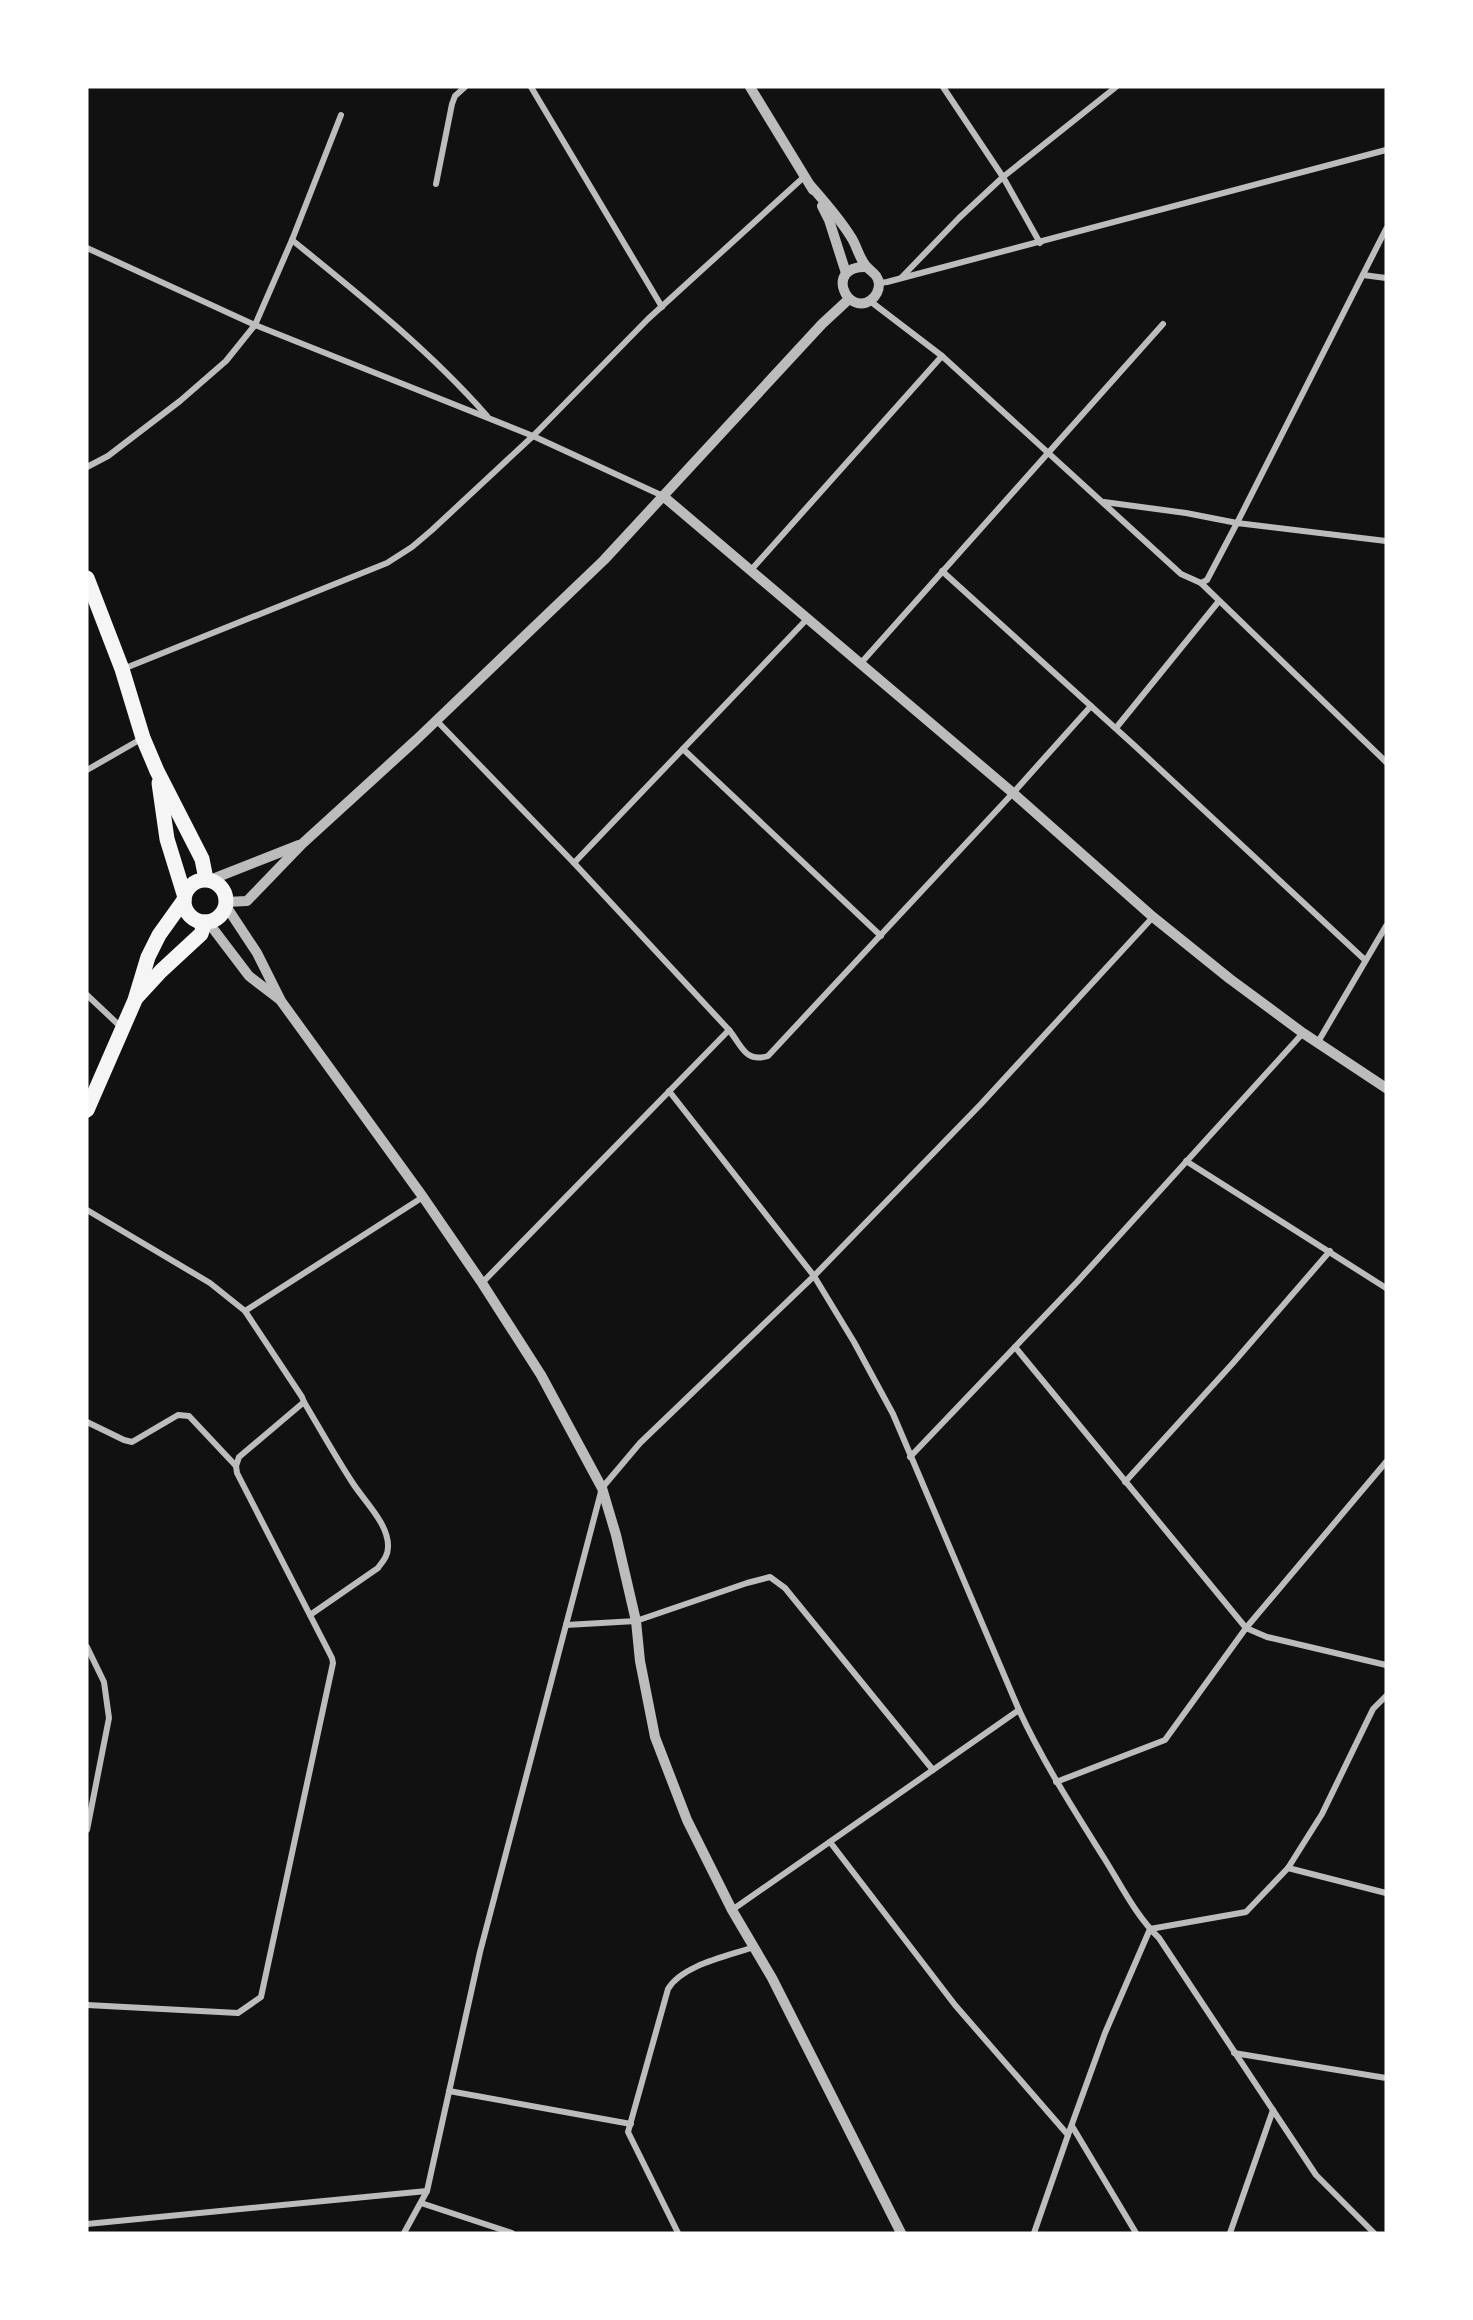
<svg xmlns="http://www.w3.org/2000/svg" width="1473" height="2320" font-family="'Fira Sans Condensed',sans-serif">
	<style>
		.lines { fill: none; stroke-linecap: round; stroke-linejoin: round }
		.minor { stroke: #bcbcbc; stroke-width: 6 }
		.tertiary { stroke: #bcbcbc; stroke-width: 10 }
		.primary { stroke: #f5f5f5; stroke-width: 15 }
	</style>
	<rect width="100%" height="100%" fill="#111"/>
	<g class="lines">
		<!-- minor -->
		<g class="minor">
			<polyline points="531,87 662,307"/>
			<polyline points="943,87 1003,177 1040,243"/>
			<polyline points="436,184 452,104 455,96 465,87"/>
			<path d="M 292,240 C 361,296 429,350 487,416"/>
			<polyline points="87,248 255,325 533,436 663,496"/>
			<polyline points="1363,275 1386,278"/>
			<polyline points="901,278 959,218 1003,177 1116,87"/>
			<polyline points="879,283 887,282 1386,150"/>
			<polyline points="870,301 942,356 1181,574 1201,583 1207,580 1237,523 1386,541"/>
			<polyline points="87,467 108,456 180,401 226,361 255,325 292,240 341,115"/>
			<polyline points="1104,502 1186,513 1237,523 1386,229"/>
			<polyline points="751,570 942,356"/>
			<polyline points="942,571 1135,746 1365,960"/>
			<polyline points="1201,583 1386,762"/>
			<polyline points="861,663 1163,324"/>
			<polyline points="123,669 387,563 412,547 432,530 533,436 648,319 805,176"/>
			<polyline points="436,720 574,863 808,618"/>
			<polyline points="1116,728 1219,601"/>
			<polyline points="683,749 881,936"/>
			<polyline points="87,770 141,739"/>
			<path d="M 574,863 L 729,1030 C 742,1046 745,1063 768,1056 L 1013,793 L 1091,706"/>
			<polyline points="87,995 122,1028"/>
			<polyline points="1318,1042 1386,926"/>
			<path d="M 669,1091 L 814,1276 L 854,1342 L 893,1414 L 1019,1710 C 1043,1762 1074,1810 1104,1858 C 1121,1885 1136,1916 1159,1938 L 1316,2175 L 1374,2233"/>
			<polyline points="1186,1161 1386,1288"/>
			<polyline points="87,1210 210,1283 245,1311 302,1397 304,1402 239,1457 236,1466 237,1473 332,1658 333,1663 261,1997 238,2013 87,2005"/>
			<polyline points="482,1283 729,1030"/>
			<polyline points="245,1311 423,1197"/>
			<polyline points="1015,1347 1246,1628 1267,1637 1386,1665"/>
			<path d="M 304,1402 C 320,1429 335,1456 352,1482 C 364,1501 389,1524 388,1547 C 388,1556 383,1561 378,1568 L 310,1615"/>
			<polyline points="87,1422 124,1440 132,1442 178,1415 189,1416 236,1466"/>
			<polyline points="910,1457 1077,1282 1303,1033"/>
			<polyline points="1125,1482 1233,1363 1330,1251"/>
			<polyline points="566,1625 636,1621 747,1583 770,1577 785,1588 933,1770"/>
			<polyline points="87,1647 104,1682 109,1718 87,1830"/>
			<polyline points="1056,1782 1165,1740 1246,1628 1386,1462"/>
			<polyline points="830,1842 955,2005 1068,2135 1034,2233"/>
			<polyline points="1288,1868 1386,1893"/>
			<polyline points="732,1910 1019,1710"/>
			<polyline points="1234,2053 1386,2078"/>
			<polyline points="449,2091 631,2124"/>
			<polyline points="1072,2126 1136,2233"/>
			<polyline points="1068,2135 1105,2033 1150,1929 1246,1912 1288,1868 1322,1814 1373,1709 1386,1696"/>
			<polyline points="421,2203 512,2233"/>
			<polyline points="87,2224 427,2191 480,1952 602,1488 640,1443 814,1276 981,1104 1153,917"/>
			<polyline points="404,2233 427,2191"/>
			<path d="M 678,2233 L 628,2132 L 668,1989 C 682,1965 728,1956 754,1947"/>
			<polyline points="1230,2233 1273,2110"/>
		</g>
		<!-- tertiary -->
		<g class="tertiary">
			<polyline points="750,87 813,190"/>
			<path d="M 811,186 C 825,202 840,219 851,237 C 857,246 859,258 866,266 C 871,272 878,274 879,284 C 879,290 876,296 871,300 C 847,317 824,266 866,267"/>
			<polyline points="822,206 829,220 846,273"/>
			<polyline points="663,496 1013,793 1153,917 1230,979 1303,1033 1386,1088"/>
			<polyline points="210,880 299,845"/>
			<polyline points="226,902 247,901 302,844 416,740 604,560 822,324 849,299"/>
			<polyline points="226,906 257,953 281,1001 423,1197 482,1283 541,1375 602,1488 616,1535 636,1621 640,1661 655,1737 687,1820 732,1910 772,1978 901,2233"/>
			<polyline points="208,922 249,976 279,999"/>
		</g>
		<!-- primary -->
		<g class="primary">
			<polyline points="87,578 122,669 143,738 157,771 202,859 206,879"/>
			<polyline points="159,783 167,839 184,894"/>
			<circle cx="205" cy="901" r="21"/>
			<polyline points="137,997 161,971 201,934 205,922"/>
			<polyline points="87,1110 135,1000 148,957 159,935 184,900"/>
		</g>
	</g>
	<!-- border -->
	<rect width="1473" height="2320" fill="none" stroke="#ffffff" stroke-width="177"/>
</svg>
